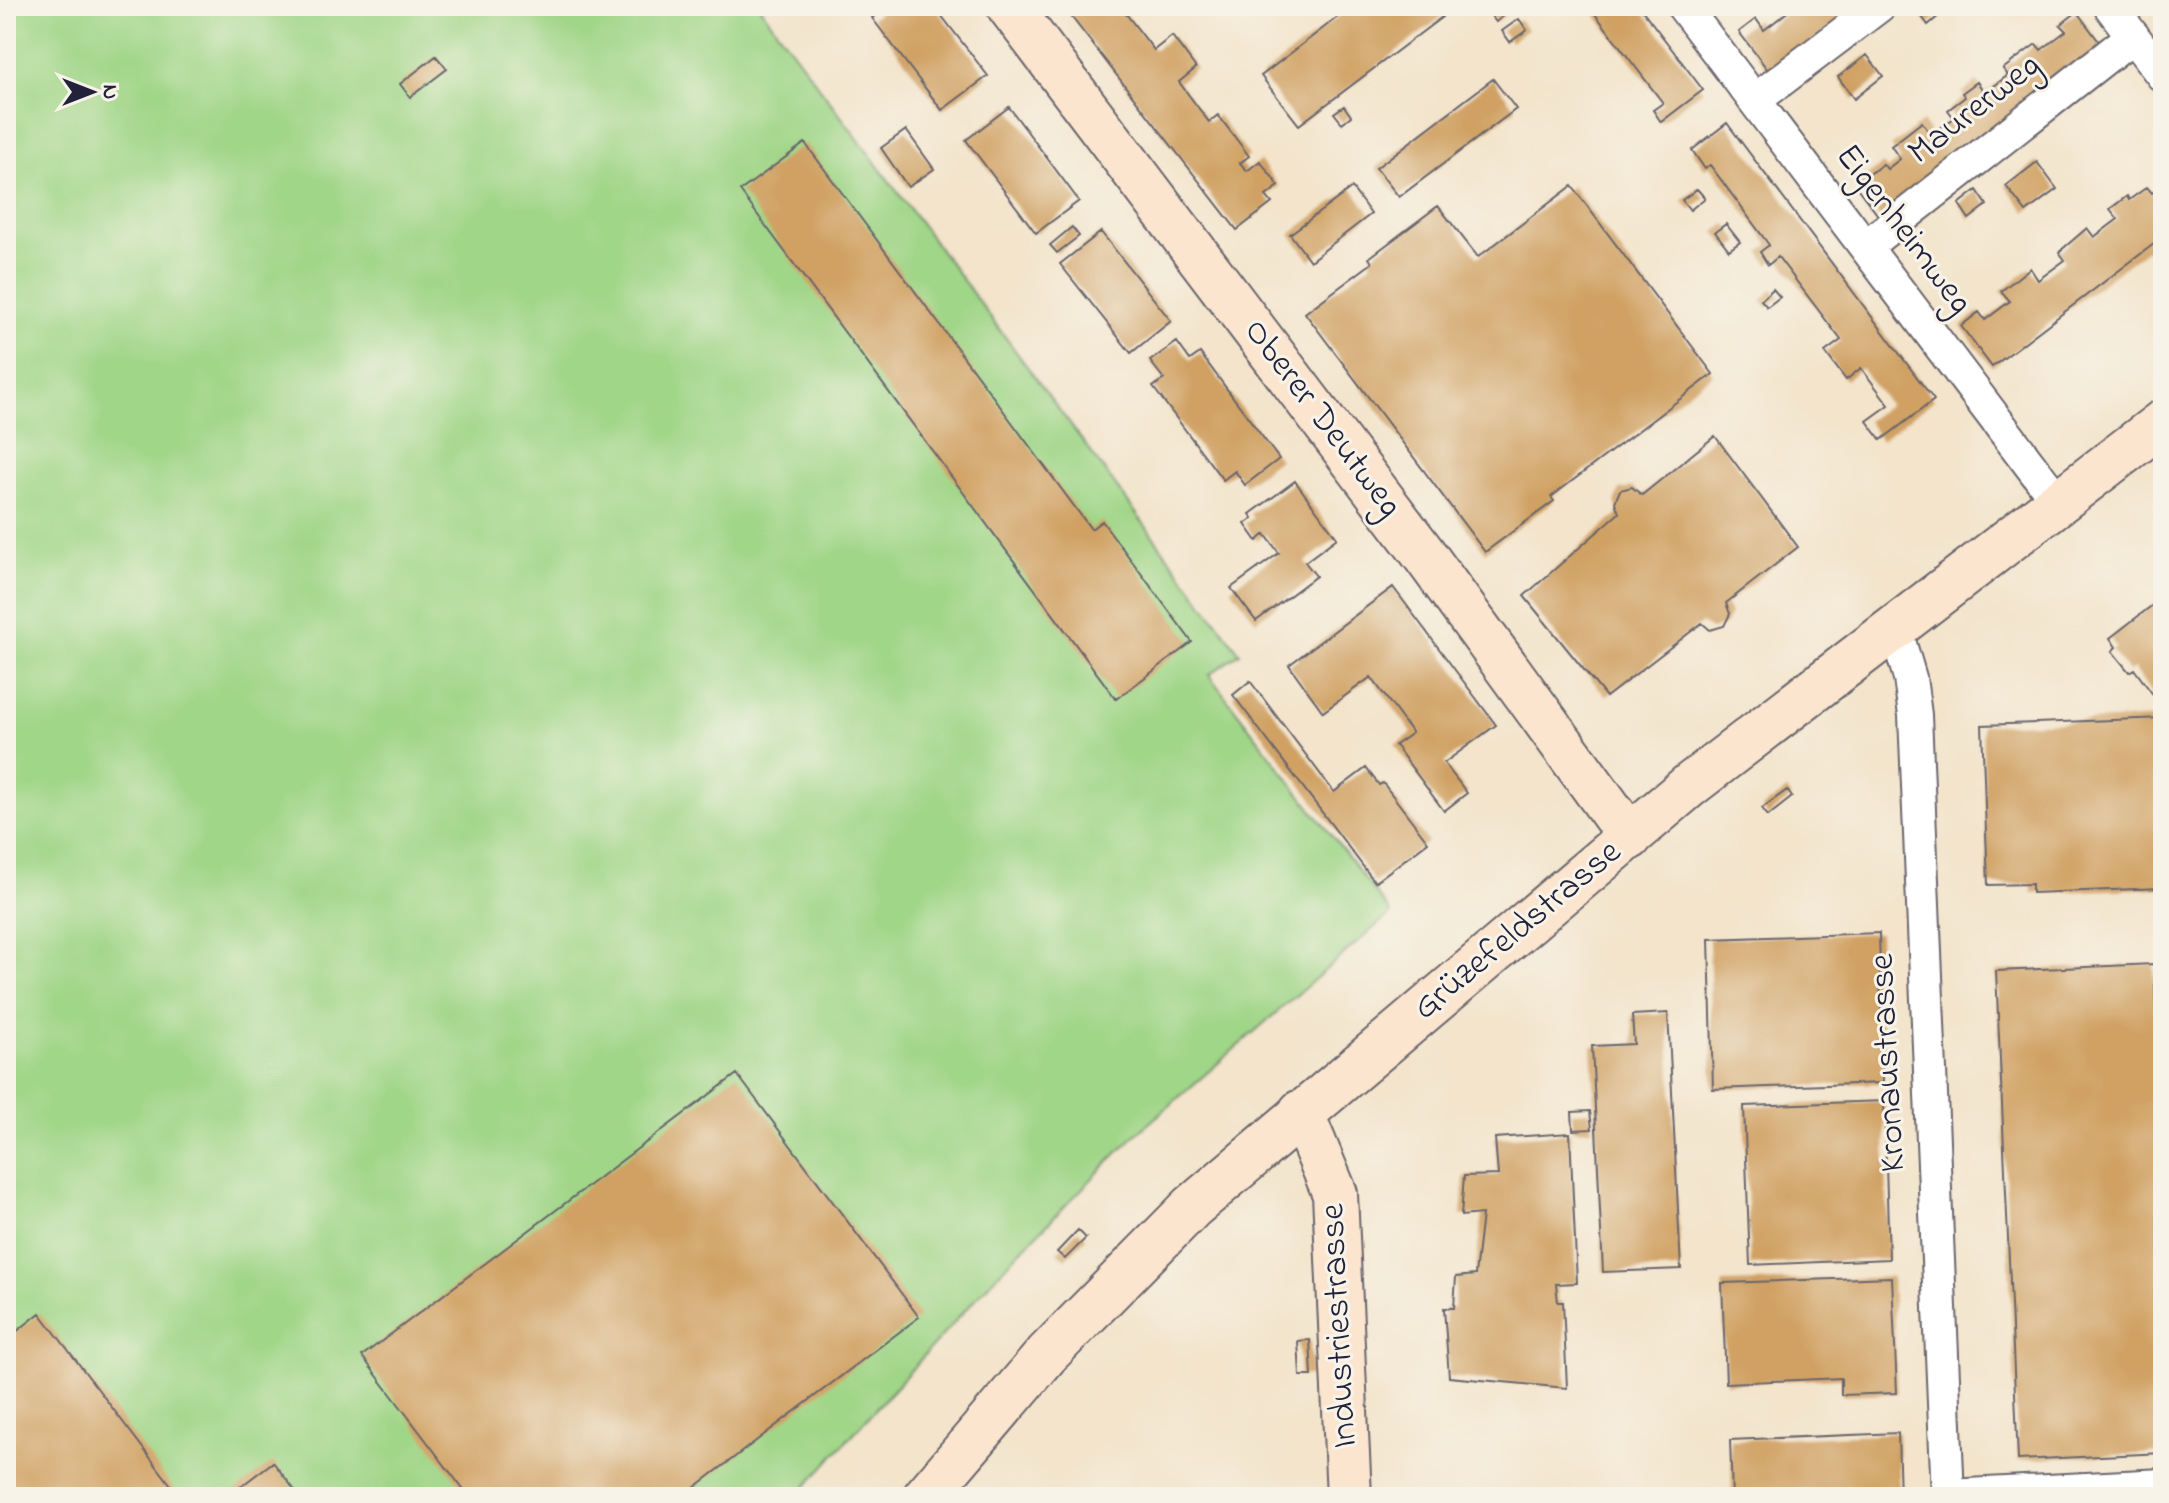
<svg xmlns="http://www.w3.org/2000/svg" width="2169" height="1503" viewBox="0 0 2169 1503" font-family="'Indie Flower',sans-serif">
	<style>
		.green { fill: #a0d688; stroke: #617c62; stroke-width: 2 }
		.building { fill: #d0a164 }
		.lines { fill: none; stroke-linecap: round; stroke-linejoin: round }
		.street-casing { stroke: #6b666d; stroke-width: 36 }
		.secondary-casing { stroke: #6b666d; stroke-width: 48 }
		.street { stroke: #fff; stroke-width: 32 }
		.secondary { stroke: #fbe5cf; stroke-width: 44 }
		.labels { text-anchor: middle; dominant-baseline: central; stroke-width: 6; stroke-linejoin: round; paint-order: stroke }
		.street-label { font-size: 36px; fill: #22223b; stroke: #f7f3e8 }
	</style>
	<rect width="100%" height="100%" fill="#f7f3e8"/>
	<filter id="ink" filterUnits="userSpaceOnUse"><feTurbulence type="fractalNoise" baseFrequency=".0125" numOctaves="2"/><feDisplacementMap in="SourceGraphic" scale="16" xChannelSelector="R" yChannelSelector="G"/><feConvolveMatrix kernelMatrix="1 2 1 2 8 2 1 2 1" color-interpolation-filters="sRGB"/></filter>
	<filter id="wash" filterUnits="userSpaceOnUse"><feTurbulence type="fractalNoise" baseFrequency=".006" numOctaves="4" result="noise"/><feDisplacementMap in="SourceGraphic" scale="32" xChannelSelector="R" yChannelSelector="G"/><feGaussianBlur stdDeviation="1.8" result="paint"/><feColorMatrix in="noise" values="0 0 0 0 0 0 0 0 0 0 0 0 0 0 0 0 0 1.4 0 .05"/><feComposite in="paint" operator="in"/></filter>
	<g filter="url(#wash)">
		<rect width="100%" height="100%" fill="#f3e4cb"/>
		<path class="green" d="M6,6H759L1240,653L1209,675L1391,913L1132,1138L997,1275L796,1497H6Z"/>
		<g id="blocks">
			<path class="building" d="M888,6H934L988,76L942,110L872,18Z
				M1063,6H1120L1154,50L1172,36L1196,68L1179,82L1209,122L1218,115L1249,156L1240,163L1247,171L1260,161L1279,186L1266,196L1272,203L1237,230Z
				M1352,6H1434L1442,17L1299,125L1261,76Z
				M1488,6H1501L1507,13L1496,22L1485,8Z
				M1589,6H1639L1703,90L1661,122L1653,110L1663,103Z
				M1795,6H1859L1771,74L1739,32L1756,19L1764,30Z
				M1922,6H1935L1941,14L1928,25L1917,10Z
				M2077,12L2103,47L1880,218L1855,185L1883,164L1887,169L1900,159L1891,146L1922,122L1931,135L1954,118L1948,110L1965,97L1962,93L1977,82L1985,93L2008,75L2003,69L2021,55L2036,44L2041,50L2066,31L2060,25Z
				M1519,19L1527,30L1510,42L1502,31Z
				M1867,55L1883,76L1854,99L1838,77Z
				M436,56L447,69L410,97L400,84Z
				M1493,79L1516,109L1399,197L1376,168Z
				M1344,106L1351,116L1342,123L1334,113Z
				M1009,107L1079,201L1036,233L966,140Z
				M1727,123L1934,400L1881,440L1867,421L1889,405L1861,368L1846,380L1825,352L1841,340L1778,257L1768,265L1760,252L1769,245L1710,165L1705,169L1692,150Z
				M906,130L934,169L908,187L881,148Z
				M805,143L1091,529L1102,521L1192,642L1116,699L740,191Z
				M2037,162L2057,189L2026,212L2006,186Z
				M2163,185V237L1992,367L1961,326L1979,312L1985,320L2010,301L2001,291L2030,268L2038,280L2065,260L2059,252L2087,228L2094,237L2118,219L2110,209L2127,196L2129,200L2147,187L2152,193Z
				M1572,186L1713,374L1551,497L1554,501L1485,552L1305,313L1372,263L1369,258L1438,206L1478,257Z
				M1352,188L1371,214L1310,261L1290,234Z
				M1697,189L1705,198L1690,210L1682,200Z
				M1977,190L1987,205L1969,219L1959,204Z
				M1726,224L1740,242L1729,250L1715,232Z
				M1072,227L1079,236L1057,253L1050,245Z
				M1101,232L1171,321L1131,353L1060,264Z
				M1773,289L1780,297L1767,307L1761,300Z
				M1177,342L1190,360L1200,353L1279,459L1245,485L1235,471L1223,480L1153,387L1164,379L1150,361Z
				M1715,436L1798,547L1726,603L1730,614L1724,626L1710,630L1702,623L1606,697L1524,596L1619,513L1615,502L1620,490L1632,487L1642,495Z
				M1295,481L1337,538L1305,562L1316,576L1256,621L1231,588L1279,553L1265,534L1257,541L1245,524L1253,518L1250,514Z
				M1393,587L1496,725L1444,763L1467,793L1444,811L1395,745L1412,733L1371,677L1323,712L1289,665Z
				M2163,597V708L2134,669L2129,672L2112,651L2116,647L2110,638Z
				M1250,681L1334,792L1366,768L1379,785L1383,783L1428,842L1375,882L1233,695Z
				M2163,718V888L2032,893V884L1988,885L1982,725Z
				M1787,790L1792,797L1768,816L1762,808Z
				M1879,933L1883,1083L1713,1089L1709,939Z
				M2154,964L2163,1171V1453L2018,1460L1996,971Z
				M1668,1013L1681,1269L1603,1272L1592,1046L1634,1044L1632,1015Z
				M737,1074L919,1317L682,1497H469L362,1356Z
				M1884,1101L1889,1259L1750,1265L1744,1106Z
				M1590,1111L1592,1129L1573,1130L1572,1112Z
				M1570,1133L1577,1283L1556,1284L1558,1302H1563L1567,1388L1449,1377L1444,1308H1454L1456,1277L1475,1275L1482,1214L1461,1216L1464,1176L1498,1175L1495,1138Z
				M1078,1230L1086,1238L1065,1259L1057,1252Z
				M1892,1277L1897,1393L1841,1395V1378L1726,1383L1722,1283Z
				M40,1313L180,1497H6V1340Z
				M1310,1340L1312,1376H1300L1298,1341Z
				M1898,1433L1900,1497H1732L1730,1440Z
				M273,1462L300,1497H227Z"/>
		</g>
	</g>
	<g filter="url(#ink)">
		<use href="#blocks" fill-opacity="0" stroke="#6b666d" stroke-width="2"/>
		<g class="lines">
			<defs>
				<path id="street" d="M1683,6L2059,503
					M2110,6L2163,76
					M1755,100L1879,6
					M1866,246L2133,36
					M1895,627L1910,678L1915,715L1948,1497
					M1948,1496L2163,1485"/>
				<path id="secondary" d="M1009,6L1426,557L1630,837
					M1301,1112L1335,1194L1349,1497
					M925,1497L1047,1354L1192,1207L1690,785L2163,422"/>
			</defs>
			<use href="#street" class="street-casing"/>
			<use href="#secondary" class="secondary-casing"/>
			<use href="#street" class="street"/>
			<use href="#secondary" class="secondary"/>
		</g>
	</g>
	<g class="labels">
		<g class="street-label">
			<text transform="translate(1975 110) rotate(-38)">Maurerweg</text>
			<text transform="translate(1903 230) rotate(53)">Eigenheimweg</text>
			<text transform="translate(1322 419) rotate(53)">Oberer Deutweg</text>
			<text transform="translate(1518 931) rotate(-40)">Grüzefeldstrasse</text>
			<text transform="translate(1889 1063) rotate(-93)">Kronaustrasse</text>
			<text transform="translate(1340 1326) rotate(-93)">Industriestrasse</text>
		</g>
	</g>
	<rect width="2169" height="1503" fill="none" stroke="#f7f3e8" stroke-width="32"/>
	<g transform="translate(92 92) rotate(90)" stroke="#f7f3e8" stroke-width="6" paint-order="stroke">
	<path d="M0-6L14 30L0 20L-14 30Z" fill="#22223b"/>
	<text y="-12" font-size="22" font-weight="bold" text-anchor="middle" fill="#22223b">N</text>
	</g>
</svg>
